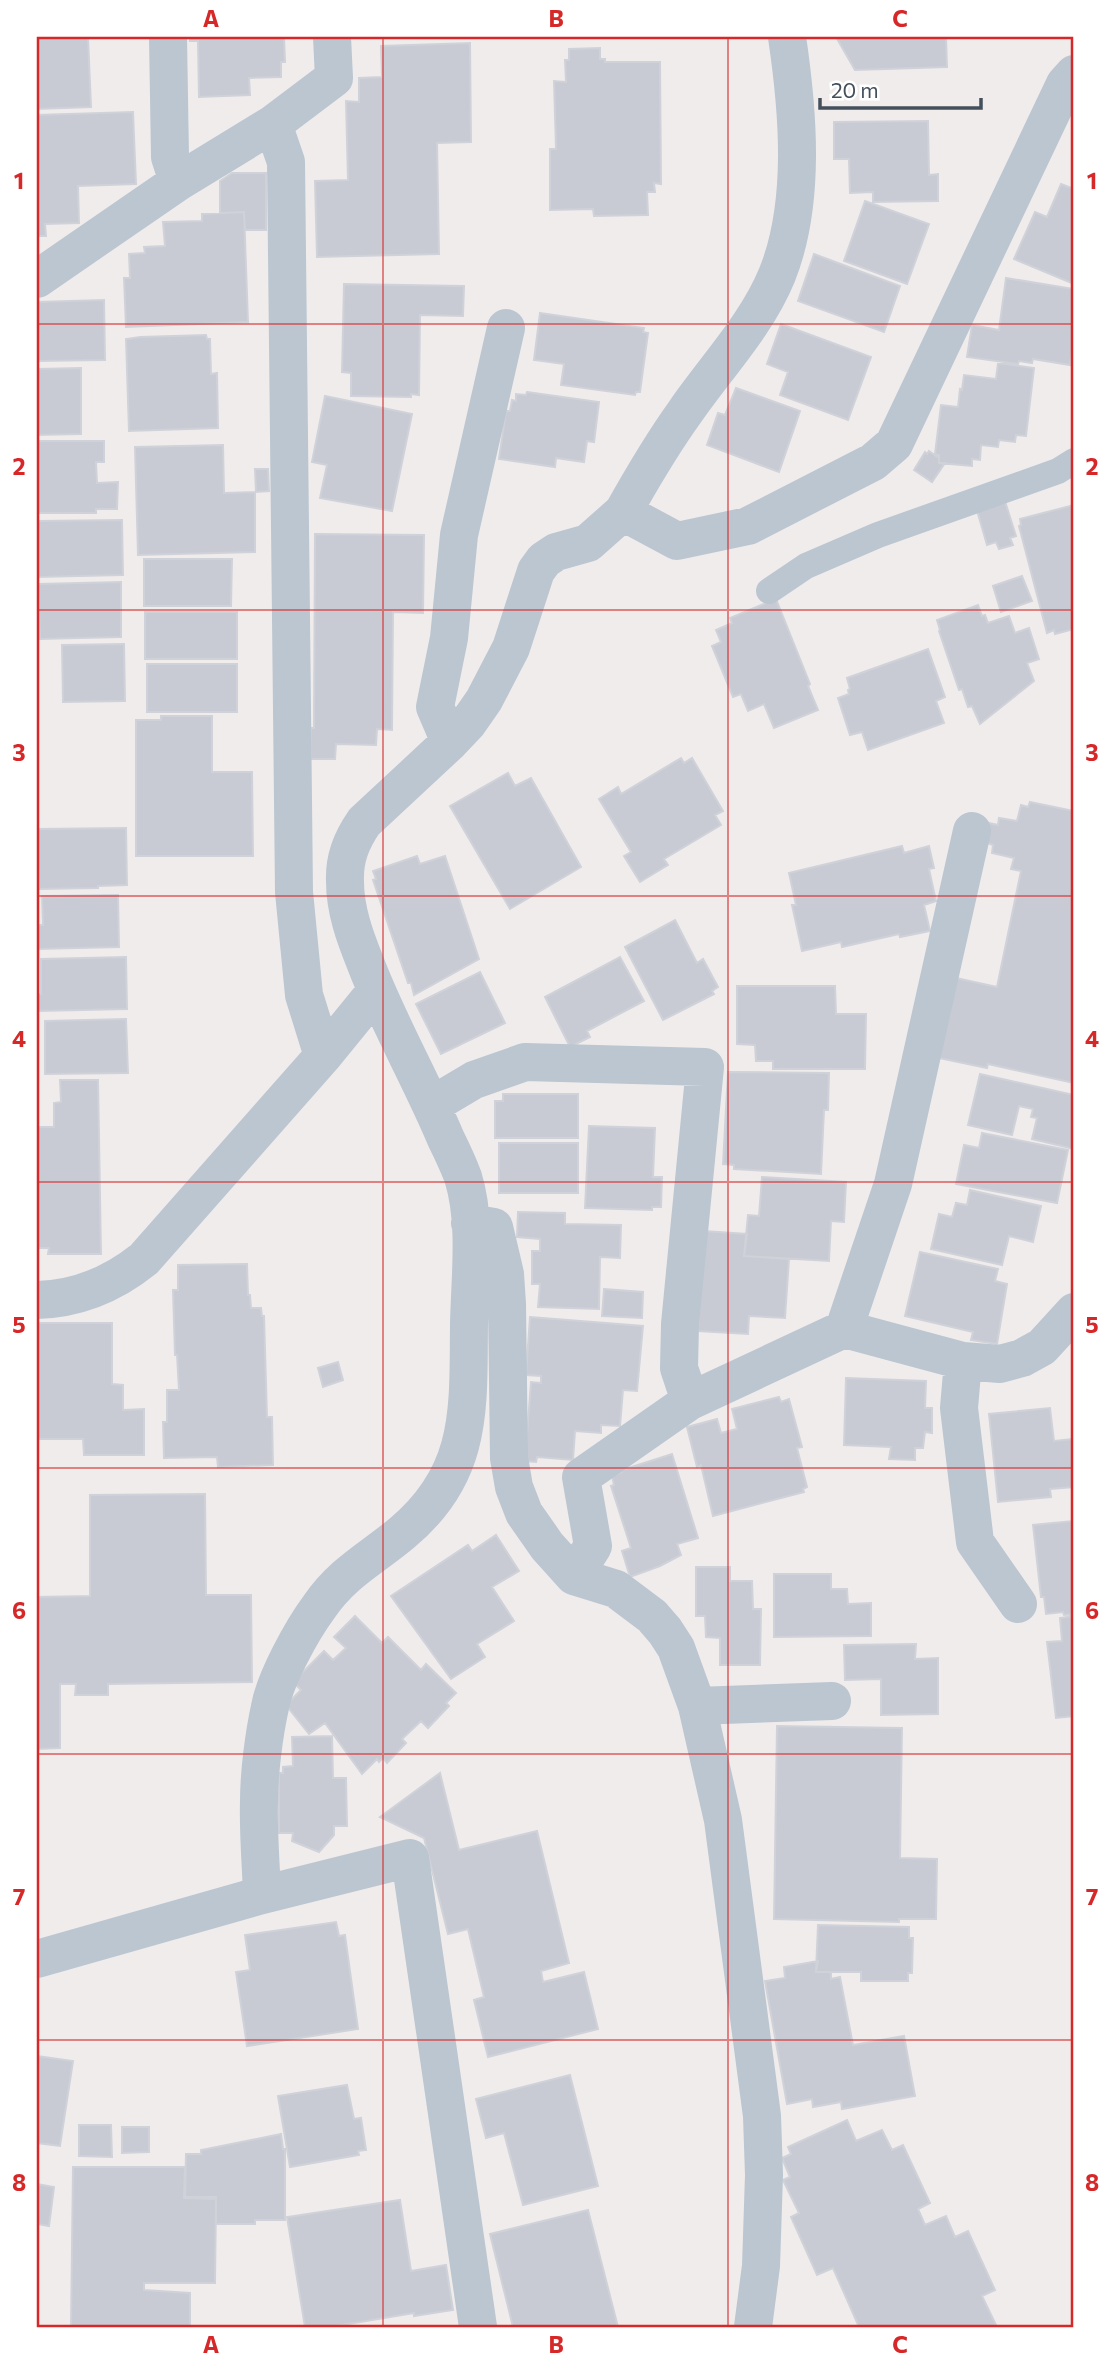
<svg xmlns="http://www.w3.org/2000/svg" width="1111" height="2364" viewBox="0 0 1111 2364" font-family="Commissioner,sans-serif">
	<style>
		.building { fill: #c8cbd3; stroke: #d0d2d9; stroke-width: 2 }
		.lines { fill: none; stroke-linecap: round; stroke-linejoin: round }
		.service { stroke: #bbc6d0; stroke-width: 26 }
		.minor { stroke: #bbc6d0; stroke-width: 38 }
		.grid { fill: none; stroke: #d62828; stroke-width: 2; stroke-opacity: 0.55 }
		.neatline { fill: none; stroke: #d62828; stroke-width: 2.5 }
		.grid-label { font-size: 23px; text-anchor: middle; font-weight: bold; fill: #d62828 }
	</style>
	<rect width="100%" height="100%" fill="#f0ecec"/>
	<path class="building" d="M37,37H88L91,107L37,109Z
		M190,37H284L285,62H281V77L249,78L250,95L199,97L198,41H190Z
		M836,37H946L947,67L855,70Z
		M470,43L471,142L437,143L439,254L317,257L315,181L348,180L346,101L359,102V78L382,77L381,46Z
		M600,48V59H605V62H660L661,184L654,183L655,192H647L648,215L594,216L593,209L550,210V149H556L554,81L566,82L565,60H569V49Z
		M133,112L136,184L78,186L79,223L45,224L46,236H37V115Z
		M928,121L929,175L938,174V201L873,202V192L850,193L849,159H834V122Z
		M232,173H266V230H245L244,212L220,213V181Z
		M1061,184L1074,189V284L1014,259L1035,212L1047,217Z
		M865,201L929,224L907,284L844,261Z
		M244,212L248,322L126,327L124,278H130L129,254L145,253L144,247L165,246L163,222L202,221V214Z
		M814,254L900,286L884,332L798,301Z
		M1006,278L1074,289V338L1070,365L1033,359L1032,363L1019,361L1018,364L967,357L972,325L999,330Z
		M344,284L464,286L463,316L420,315L419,395L411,394V397L351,396V373L342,372Z
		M104,300L105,360L37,361V302Z
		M540,313L644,328L643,332L648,333L640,392H636L635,395L561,385L564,364L534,360Z
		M781,324L871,357L848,420L780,395L788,372L767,364Z
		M206,335L207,339H210L211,374L217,373L218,428L129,431L126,339L140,337Z
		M998,363L1034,368L1026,436L1016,435L1015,442L999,440L998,447L981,445L980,460L972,459V466L939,463V455L935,454L941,405L958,407L960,389L962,390L964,375L996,379Z
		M81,368V434L37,435V369Z
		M736,388L800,411L779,472L707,445L718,413L725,415Z
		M527,392L599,402L594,442L587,441L584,462L556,458L555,467L499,459L506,411H510L512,400L516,401V394L526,395Z
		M325,396L412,414L392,511L320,498L327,465L312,462Z
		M37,441H104V462H96L97,483L118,482L117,509H96V513H37Z
		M223,445L224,493L255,492V552L138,555L135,447Z
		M929,451L939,458V463H945L932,482L914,470L925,452L927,454Z
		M255,469H268L269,491L256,492Z
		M1004,498L1016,536L1010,538L1013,545L999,549L996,542L987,545L976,507Z
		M1074,505V629L1055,634L1054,630L1047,633L1019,526L1021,525L1020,519Z
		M122,520L123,575L37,577V521Z
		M315,534L424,535L423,613L393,612L392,730L377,729L376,745L336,744L335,759H311V728H314Z
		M144,559H232L231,606H144Z
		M1022,576L1032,601L1001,612L993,586Z
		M121,582V637L40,639L38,584Z
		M776,599L810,684L808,686L818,710L774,728L764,704L748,711L741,694L733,697L712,646L721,642L716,630L732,623L730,618Z
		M978,605L982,616L985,615L988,623L1009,616L1015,633L1029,628L1039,659L1027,663L1034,681L980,724L972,706L968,707L962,689L959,690L939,631L940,630L937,620Z
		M145,612H237V659H145Z
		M124,644L125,701L63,702L62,645Z
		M928,649L945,697L936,701L944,723L868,750L862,732L850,735L838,698L849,694L848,690L850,689L847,678Z
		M147,664H237V712H147Z
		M161,716H212V772H252L253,856H136V720H161Z
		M681,758L684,763L692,758L723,811L715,815L721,825L664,859L668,865L640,882L624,856L631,852L599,799L618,787L621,794Z
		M508,773L515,786L531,778L581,867L510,909L450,806Z
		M1030,802L1074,811V1083L988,1064L987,1068L939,1058L956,978L997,987L1021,871L1011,869L1014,858L992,853L993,845L985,842L989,823L998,825L999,818L1017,821L1021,805L1028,807Z
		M126,828L127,885L98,886V888L39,889L37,829Z
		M902,846L904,853L929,846L934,868L929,869L936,901L924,905L930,931L900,937L899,934L842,947L841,942L802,951L792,905H796L789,873Z
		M417,856L420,864L445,856L479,959L414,995L411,983H408L373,880L376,879L373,871Z
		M118,895L119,947L37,949V925H43L42,896Z
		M675,920L697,963L703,959L718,987L712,991L714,994L663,1020L625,947Z
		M126,957L127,1009L38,1011L37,995L41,994V959Z
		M620,957L644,1001L587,1031L590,1037L570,1047L545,997Z
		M480,972L505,1023L441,1054L416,1004Z
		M737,986H835L836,1014H866L865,1069H773V1061H756L755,1045L737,1044Z
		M126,1019L128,1073L45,1074V1021Z
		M728,1072L829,1073L828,1110H824L821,1174L734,1169V1165L723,1164Z
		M980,1074L1074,1095V1149L1032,1139L1037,1118L1031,1117L1033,1109L1019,1106L1012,1135L968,1125Z
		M60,1080H98L101,1254H48L49,1248H37V1127H54V1103L61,1102Z
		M503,1094H578V1138H495V1101H503Z
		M589,1126L655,1128L653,1177H662L661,1207H652V1210L585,1208Z
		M982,1133L1068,1150L1057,1203L956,1184L964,1145L979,1148Z
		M499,1143H578V1193H499Z
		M762,1177L846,1182L844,1222L831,1221L829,1261L744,1256L748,1215L759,1216Z
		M970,1190L1041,1206L1033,1242L1009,1236L1002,1265L931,1249L939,1214L952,1217L956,1203L967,1205Z
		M518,1212L565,1213V1224L621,1225L620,1258L600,1257L599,1309L538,1307L540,1284H532V1251H540V1239L517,1237Z
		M704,1231L747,1234L744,1256L789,1259L785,1318L749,1316L748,1334L698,1331Z
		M920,1252L998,1269L995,1281L1007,1284L997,1344L971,1340L973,1332L905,1316Z
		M247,1264L248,1295H250L251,1308H261L262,1316H264L267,1417H272L273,1465L218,1467L217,1457L164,1458L163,1422H167V1390H179L177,1355H175L173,1290H178V1265Z
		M604,1289L643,1292L642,1318L602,1316Z
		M530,1317L643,1326L637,1391L623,1390L620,1426L601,1425V1433L575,1431L573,1460L537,1457L536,1462L525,1461L531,1382L541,1383V1376L526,1375Z
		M38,1323H112V1384L123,1385V1410L144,1409V1455H84L83,1439H37Z
		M338,1362L343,1380L323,1387L318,1368Z
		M846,1378L926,1381L925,1408H932V1433L925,1432L923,1448H915V1460L889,1459L891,1447L844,1445Z
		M779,1397L781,1402L789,1399L802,1447L797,1448L807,1487L803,1489L804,1492L713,1516L701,1465L697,1467L687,1427L717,1419L721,1433L737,1429L732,1409Z
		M1050,1408L1054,1441L1072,1439L1074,1487L1050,1489L1051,1497L998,1502L989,1414Z
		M672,1454L698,1538L677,1544L681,1555L660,1566L630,1577L622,1551L631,1548L611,1486L614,1485L612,1476L622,1472V1470Z
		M205,1494L206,1595H251L252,1682L108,1684V1695H75L76,1684H60V1748L37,1749V1597L90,1596V1495Z
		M1073,1521L1074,1614L1064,1615L1063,1612L1046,1614L1044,1597H1041L1033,1525Z
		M496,1535L519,1571L492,1587L514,1621L477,1644L485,1657L451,1679L391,1596L468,1545L472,1551Z
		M696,1567H730V1581H752L753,1609H761L760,1665H720V1638L706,1637L705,1616H696Z
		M774,1574H831V1589H847L848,1604L871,1603V1636L774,1637Z
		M355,1616L382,1643L388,1637L421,1670L426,1664L456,1693L446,1703L449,1706L428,1728L421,1721L402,1739L406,1743L387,1763L383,1758L379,1762L377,1759L362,1774L325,1723L309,1734L286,1705L301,1690L293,1682L324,1651L333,1660L346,1648L334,1637Z
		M1074,1616V1716L1056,1718L1047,1642L1062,1641L1060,1618Z
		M916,1644L915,1659L938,1658V1714L881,1715V1679L845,1680L844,1645Z
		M777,1726L902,1728L900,1858L937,1859L936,1919H899V1922L774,1919Z
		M332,1736L333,1778H346L347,1826H334V1835L319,1852L292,1841L293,1833H279V1773H283V1767L293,1766L292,1737Z
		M440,1773L459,1850L537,1831L569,1963L541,1971L543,1982L584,1972L598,2029L488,2057L474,2000L484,1997L468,1929L448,1934L424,1838L380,1817Z
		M336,1922L339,1936L345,1935L358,2029L247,2046L236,1972L250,1970L245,1935Z
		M818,1925L909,1927V1938H913L912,1973H908V1981H861V1972H816Z
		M818,1961L816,1972H831V1979L840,1977L853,2045L904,2036L915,2096L842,2109L841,2102L813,2107L812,2099L787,2104L765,1981L785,1978L784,1967Z
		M37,2056L73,2061L60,2146L37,2143Z
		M570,2075L598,2186L523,2205L504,2133L486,2138L476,2099Z
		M347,2085L354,2119L361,2118L366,2150L358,2151L359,2155L290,2167L278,2096Z
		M847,2120L856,2141L882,2130L892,2150L903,2145L930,2203L918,2209L925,2225L946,2216L955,2237L968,2231L995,2290L982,2296L997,2327H859L833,2268L817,2275L791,2217L799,2213L783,2180L790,2177L782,2158L791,2154L788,2147Z
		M79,2125H111L112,2157L79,2156Z
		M122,2127H149V2152L122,2153Z
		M281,2134L283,2149H285V2220H255V2224H216V2197H185L186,2154H201V2150Z
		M73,2167H185L184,2198L216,2199L215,2283H144V2290L190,2293V2327H71Z
		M37,2184L54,2187L49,2226L37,2224Z
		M400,2200L411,2271L446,2265L453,2310L414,2316V2313L330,2327H305L287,2217Z
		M588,2210L618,2327H513L490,2234Z"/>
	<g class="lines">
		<path class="service" d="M769,591L806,566L878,535L1058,471L1074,461"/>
		<path class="minor" d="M168,37L170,157L178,182
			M273,124L286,162L294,892L304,995L323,1056
			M37,279L178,182L273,124L334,78L332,37
			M623,512C642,478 662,444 685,412C716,367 756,326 777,275C806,203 798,111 787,37
			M450,742L435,707L449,638L459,535L506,328
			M432,1105L474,1080L525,1062L705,1067L680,1324L679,1368L690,1401
			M470,1223L494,1227L505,1274L507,1304L509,1458L514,1487L524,1513L547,1546L574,1576L616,1589L652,1616L665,1631L676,1648L697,1706L723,1820L762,2116L764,2175L761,2266L753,2327
			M37,1300C77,1299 113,1284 144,1259L323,1056L376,991
			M844,1329L893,1184L972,831
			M963,1361L959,1408L975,1542L1018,1604
			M574,1576L593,1546L581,1477L690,1401L844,1329L963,1361L1000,1364L1022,1358L1042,1347L1074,1312
			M697,1706L832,1701
			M262,1895L410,1858L478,2327
			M37,1959L262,1895C261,1864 258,1832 259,1801C259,1773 264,1734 270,1707C275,1679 302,1630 319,1607C343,1572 371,1559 402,1533C474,1473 468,1408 469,1324C470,1277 477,1222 463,1177C458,1164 452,1151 446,1139C421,1079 388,1023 365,962C355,937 345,910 345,882C344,859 351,841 364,822L450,742L468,723L484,700L511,648L536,571L544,560L556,552L588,543L623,512L677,541L748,526L873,462L894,444L1065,84L1074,74"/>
	</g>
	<path class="grid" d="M383,37V2327M728,37V2327M37,324H1074M37,610H1074M37,896H1074M37,1182H1074M37,1468H1074M37,1754H1074M37,2040H1074"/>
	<rect width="1111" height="2364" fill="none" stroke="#ffffff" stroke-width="77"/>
	<path d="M820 98v10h161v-10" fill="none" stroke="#434f5b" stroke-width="3.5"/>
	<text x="831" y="98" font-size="21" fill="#434f5b" stroke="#ffffff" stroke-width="5" paint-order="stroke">20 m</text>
	<rect x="38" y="38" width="1034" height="2288" class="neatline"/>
	<g class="grid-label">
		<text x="211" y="27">A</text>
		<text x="556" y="27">B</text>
		<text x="900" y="27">C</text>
		<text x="19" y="189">1</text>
		<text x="1092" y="189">1</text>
		<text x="19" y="475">2</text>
		<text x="1092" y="475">2</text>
		<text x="19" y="761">3</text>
		<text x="1092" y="761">3</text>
		<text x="19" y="1047">4</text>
		<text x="1092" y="1047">4</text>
		<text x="19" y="1333">5</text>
		<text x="1092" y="1333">5</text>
		<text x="19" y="1619">6</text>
		<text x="1092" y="1619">6</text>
		<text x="19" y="1905">7</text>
		<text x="1092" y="1905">7</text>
		<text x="19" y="2191">8</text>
		<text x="1092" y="2191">8</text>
		<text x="211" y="2353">A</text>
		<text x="556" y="2353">B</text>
		<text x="900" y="2353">C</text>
	</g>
</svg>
